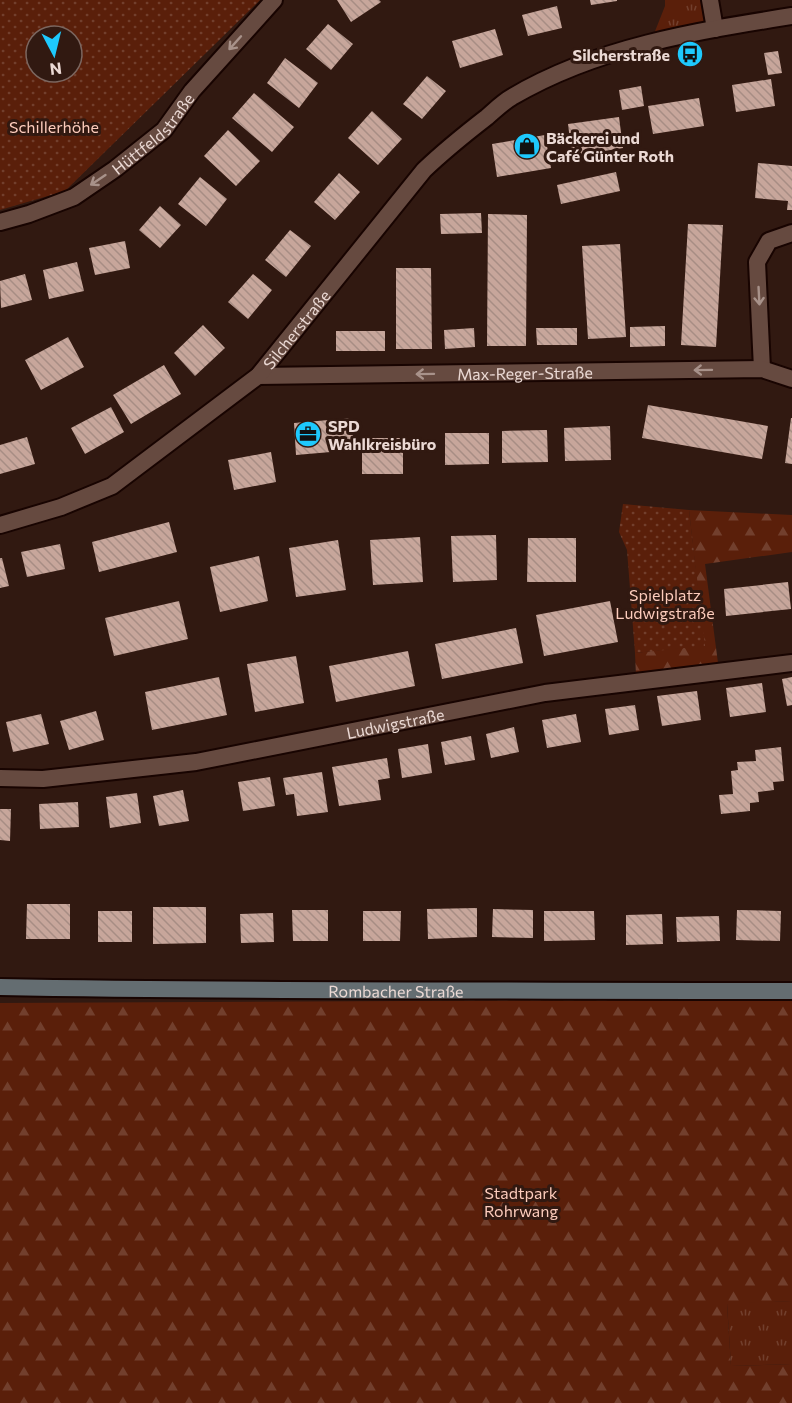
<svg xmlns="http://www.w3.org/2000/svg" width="792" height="1403" viewBox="0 0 792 1403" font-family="Commissioner,sans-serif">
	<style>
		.grass { fill: url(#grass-tufts) }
		.forest { fill: url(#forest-firs) }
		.park { fill: url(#park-dots); fill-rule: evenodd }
		.building { fill: url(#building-back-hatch) }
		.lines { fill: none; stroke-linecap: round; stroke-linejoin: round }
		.minor-casing { stroke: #180401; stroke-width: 20 }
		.secondary-casing { stroke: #180401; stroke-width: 20 }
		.minor { stroke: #664a40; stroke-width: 16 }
		.secondary { stroke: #646d71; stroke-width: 16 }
		.oneway { stroke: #a8928a }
		.labels { text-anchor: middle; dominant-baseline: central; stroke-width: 6; stroke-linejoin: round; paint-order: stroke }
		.poi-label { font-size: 16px; font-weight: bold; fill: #ebd9d4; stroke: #311911; text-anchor: start }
		.park-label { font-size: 16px; fill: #fdccbc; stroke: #311911 }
		.street-label { font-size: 16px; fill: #ebd9d4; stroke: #311911 }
	</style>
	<defs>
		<pattern id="grass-tufts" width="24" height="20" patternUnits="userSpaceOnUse" patternTransform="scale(1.5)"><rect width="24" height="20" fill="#5a1f0a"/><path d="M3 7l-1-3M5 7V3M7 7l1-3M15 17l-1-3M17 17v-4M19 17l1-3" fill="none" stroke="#723f2d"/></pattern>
		<pattern id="forest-firs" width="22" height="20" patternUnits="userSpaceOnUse" patternTransform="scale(1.5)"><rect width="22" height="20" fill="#5a1f0a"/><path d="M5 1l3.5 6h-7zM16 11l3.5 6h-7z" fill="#723f2d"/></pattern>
		<pattern id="park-dots" width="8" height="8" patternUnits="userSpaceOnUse" patternTransform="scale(1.5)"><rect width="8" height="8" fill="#5a1f0a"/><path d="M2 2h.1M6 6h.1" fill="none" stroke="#723f2d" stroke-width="1.8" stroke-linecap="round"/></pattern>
		<pattern id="building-back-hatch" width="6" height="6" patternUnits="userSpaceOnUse" patternTransform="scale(1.5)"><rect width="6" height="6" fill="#c7a69b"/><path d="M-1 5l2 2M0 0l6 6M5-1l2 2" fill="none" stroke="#a78d84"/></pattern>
	</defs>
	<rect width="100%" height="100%" fill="#311911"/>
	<path class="grass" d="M665,0H706L711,24L650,44L665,6Z
		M792,1301V1364L731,1366L727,1303Z"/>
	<path class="forest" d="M689,510L792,515V552L705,564L718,663L636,676L635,653L704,645Z
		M792,999V1301L727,1304L731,1366L792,1364V1403H0V1003Z"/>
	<path class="park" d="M0,0H260L65,191L0,210ZM36,36H72V72H36Z
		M623,504L689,510L705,646L635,653L627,550L619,532Z"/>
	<path class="building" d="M337,0H379L381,2L351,22Z
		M590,0H617V1L591,5Z
		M557,6L562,28L528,36L522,15Z
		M328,24L353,44L331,70L306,49Z
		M495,29L503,55L460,68L452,41Z
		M778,51L782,73L768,75L764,53Z
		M285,58L318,83L299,108L267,83Z
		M427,76L446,91L422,119L403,104Z
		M771,79L775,106L736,112L732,85Z
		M641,86L644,106L622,110L619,90Z
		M254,93L294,127L272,152L232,118Z
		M699,98L704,126L653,134L648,106Z
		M372,111L402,139L378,165L348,138Z
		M619,117L623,148L572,156L568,124Z
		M228,130L260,161L236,186L204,156Z
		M545,135L551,168L497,177L492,144Z
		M758,163L792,166V210H787L788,201L755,198Z
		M616,172L620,191L561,204L557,185Z
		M339,173L360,192L335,220L314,202Z
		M200,177L227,199L206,226L178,204Z
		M160,206L181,225L160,248L139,230Z
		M481,213L482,233L441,234L440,214Z
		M488,214L527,215L526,346H487Z
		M688,224L723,225L716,347L681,345Z
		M290,230L311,246L286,277L265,260Z
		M125,241L130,268L95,275L89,248Z
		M620,244L626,337L588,339L582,246Z
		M77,262L84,291L49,299L43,270Z
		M396,268H431L432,349H396Z
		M25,274L32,300L1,308L0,281Z
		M253,274L272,290L248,319L228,302Z
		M203,325L225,348L195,376L174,353Z
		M665,326V346L630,347V327Z
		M474,328L475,347L445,349L444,330Z
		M536,328H577V345H537Z
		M336,331H385V351H336Z
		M68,337L84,367L41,390L25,360Z
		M164,365L181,394L131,424L113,395Z
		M648,405L768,426L762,459L642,438Z
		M111,407L124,432L85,454L71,428Z
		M352,418L354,450L296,455L294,423Z
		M791,418H792V464L785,463Z
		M610,426L611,460L565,461L564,428Z
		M547,430L548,462L502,463V431Z
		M445,433H489V464L445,465Z
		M27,437L35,464L0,474V445Z
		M362,438H403V474H362Z
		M271,452L276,482L234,490L228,460Z
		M169,522L177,552L99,572L92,542Z
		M496,535L497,580L453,582L451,536Z
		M420,537L423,582L373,585L370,540Z
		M528,538H576V582H527Z
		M338,540L346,590L296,597L289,548Z
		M60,544L65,569L27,577L21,552Z
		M259,556L268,601L220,612L210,567Z
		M0,558H2L9,586L0,588Z
		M788,582L791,609L726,616L724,589Z
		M179,601L188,639L114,656L105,618Z
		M610,601L618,642L544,656L536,615Z
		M516,628L523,663L442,679L435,644Z
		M408,651L415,686L336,702L329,666Z
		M296,656L304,703L255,712L247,664Z
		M219,677L227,715L152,730L145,692Z
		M792,677V705L787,706L782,679Z
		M762,683L766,712L730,717L726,688Z
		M697,691L701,720L662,726L657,696Z
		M635,705L639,730L609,735L605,709Z
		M96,711L104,740L69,750L60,721Z
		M41,714L49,744L13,752L6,722Z
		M576,714L581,742L547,748L542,720Z
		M514,727L519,752L491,758L486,734Z
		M471,736L475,760L445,765L441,742Z
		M428,744L432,773L402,778L398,749Z
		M781,747L784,781L773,782L774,790L758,792L759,802L750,803V811L721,814L719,795L733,794L731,771L738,770L737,762L756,761L755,750Z
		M387,758L390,778L378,780L381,800L339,806L332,767Z
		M322,772L328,812L297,816L294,794L286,795L283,778Z
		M270,777L275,806L243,811L238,782Z
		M183,790L189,821L159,826L153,796Z
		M137,793L141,823L110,828L106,797Z
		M78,802L79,827L40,829L39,804Z
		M0,809H11L10,841L0,840Z
		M27,904H70V939H26Z
		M153,907H206V943L153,944Z
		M477,908V937L428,939L427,909Z
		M493,909L533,910V938L492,937Z
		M292,910H328V941H293Z
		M737,910L781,911L780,941L736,940Z
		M98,911H132V942H98Z
		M363,911H401L400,941H363Z
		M544,911H594L595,940L544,941Z
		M273,913L274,942L241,943L240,914Z
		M662,914L663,944L626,945V915Z
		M719,916L720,941L677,942L676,917Z"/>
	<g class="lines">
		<defs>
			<g id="minor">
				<path d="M710,0L715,29"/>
				<path id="s1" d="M0,222L29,214L74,197L115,169L164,130L192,91L274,0"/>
				<path d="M762,369L757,262L769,241L792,233"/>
				<path id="s2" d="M258,376L762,369L792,379"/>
				<path id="s3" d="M0,525L61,507L112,486L258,376L424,170C444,151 465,134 487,117C495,110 503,102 512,97C596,47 697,31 792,16"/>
				<path id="s4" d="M0,778L43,779L196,762L545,693L792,663"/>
			</g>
			<g id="secondary">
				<path id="s5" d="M0,987C264,992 528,990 792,991"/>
			</g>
		</defs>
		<use href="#minor" class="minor-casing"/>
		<use href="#secondary" class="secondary-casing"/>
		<use href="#minor" class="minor"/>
		<use href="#secondary" class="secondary"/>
	</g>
	<defs><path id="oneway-shaft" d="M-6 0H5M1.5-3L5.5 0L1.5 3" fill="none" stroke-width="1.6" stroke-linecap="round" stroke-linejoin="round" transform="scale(1.5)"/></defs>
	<g class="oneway">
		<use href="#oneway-shaft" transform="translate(235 43) rotate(132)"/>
		<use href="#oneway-shaft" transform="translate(98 180) rotate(146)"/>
		<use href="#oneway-shaft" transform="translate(759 296) rotate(87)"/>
		<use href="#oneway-shaft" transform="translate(703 370) rotate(179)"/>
		<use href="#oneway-shaft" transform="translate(425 374) rotate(179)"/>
	</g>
	<defs>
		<symbol id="bus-disc" viewBox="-11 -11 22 22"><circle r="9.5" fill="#1ec9fd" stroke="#311911"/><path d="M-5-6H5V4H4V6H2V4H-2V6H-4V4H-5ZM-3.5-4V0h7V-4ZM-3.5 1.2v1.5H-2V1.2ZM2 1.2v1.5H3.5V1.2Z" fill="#111"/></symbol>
		<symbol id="shop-disc" viewBox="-11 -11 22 22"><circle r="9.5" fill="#1ec9fd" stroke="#311911"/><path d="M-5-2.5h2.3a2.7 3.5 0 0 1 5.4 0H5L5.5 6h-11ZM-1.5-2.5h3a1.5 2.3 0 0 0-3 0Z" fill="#111"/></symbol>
		<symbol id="office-disc" viewBox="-11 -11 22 22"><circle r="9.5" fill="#1ec9fd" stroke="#311911"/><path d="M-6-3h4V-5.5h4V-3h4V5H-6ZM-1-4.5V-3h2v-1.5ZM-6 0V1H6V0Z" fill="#111"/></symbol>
	</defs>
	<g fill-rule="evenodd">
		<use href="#bus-disc" x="675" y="39" width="30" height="30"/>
		<use href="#shop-disc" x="512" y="131" width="30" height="30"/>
		<use href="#office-disc" x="293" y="419" width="30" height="30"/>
	</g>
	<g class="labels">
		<g class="poi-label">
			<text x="670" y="54" text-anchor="end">Silcherstraße</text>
			<text x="546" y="137">Bäckerei und<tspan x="546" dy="18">Café Günter Roth</tspan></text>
			<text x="328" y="425">SPD<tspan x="328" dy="18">Wahlkreisbüro</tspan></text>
		</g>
		<g class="park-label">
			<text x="54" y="126">Schillerhöhe</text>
			<text x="665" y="594">Spielplatz<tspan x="665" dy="18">Ludwigstraße</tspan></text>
			<text x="521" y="1192">Stadtpark<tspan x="521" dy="18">Rohrwang</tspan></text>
		</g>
		<g class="street-label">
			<text stroke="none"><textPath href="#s1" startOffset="180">Hüttfeldstraße</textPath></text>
			<text stroke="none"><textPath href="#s3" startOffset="362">Silcherstraße</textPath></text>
			<text stroke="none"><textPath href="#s2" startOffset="267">Max-Reger-Straße</textPath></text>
			<text stroke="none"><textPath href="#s4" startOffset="400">Ludwigstraße</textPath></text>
			<text stroke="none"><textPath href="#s5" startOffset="396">Rombacher Straße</textPath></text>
		</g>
	</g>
	<g transform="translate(54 54) rotate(173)"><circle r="28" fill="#311911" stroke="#7b665f" stroke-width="1.5"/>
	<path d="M0-4.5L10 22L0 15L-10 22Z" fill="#1ec9fd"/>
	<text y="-9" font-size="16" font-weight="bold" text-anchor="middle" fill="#ebd9d4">N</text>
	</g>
</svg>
